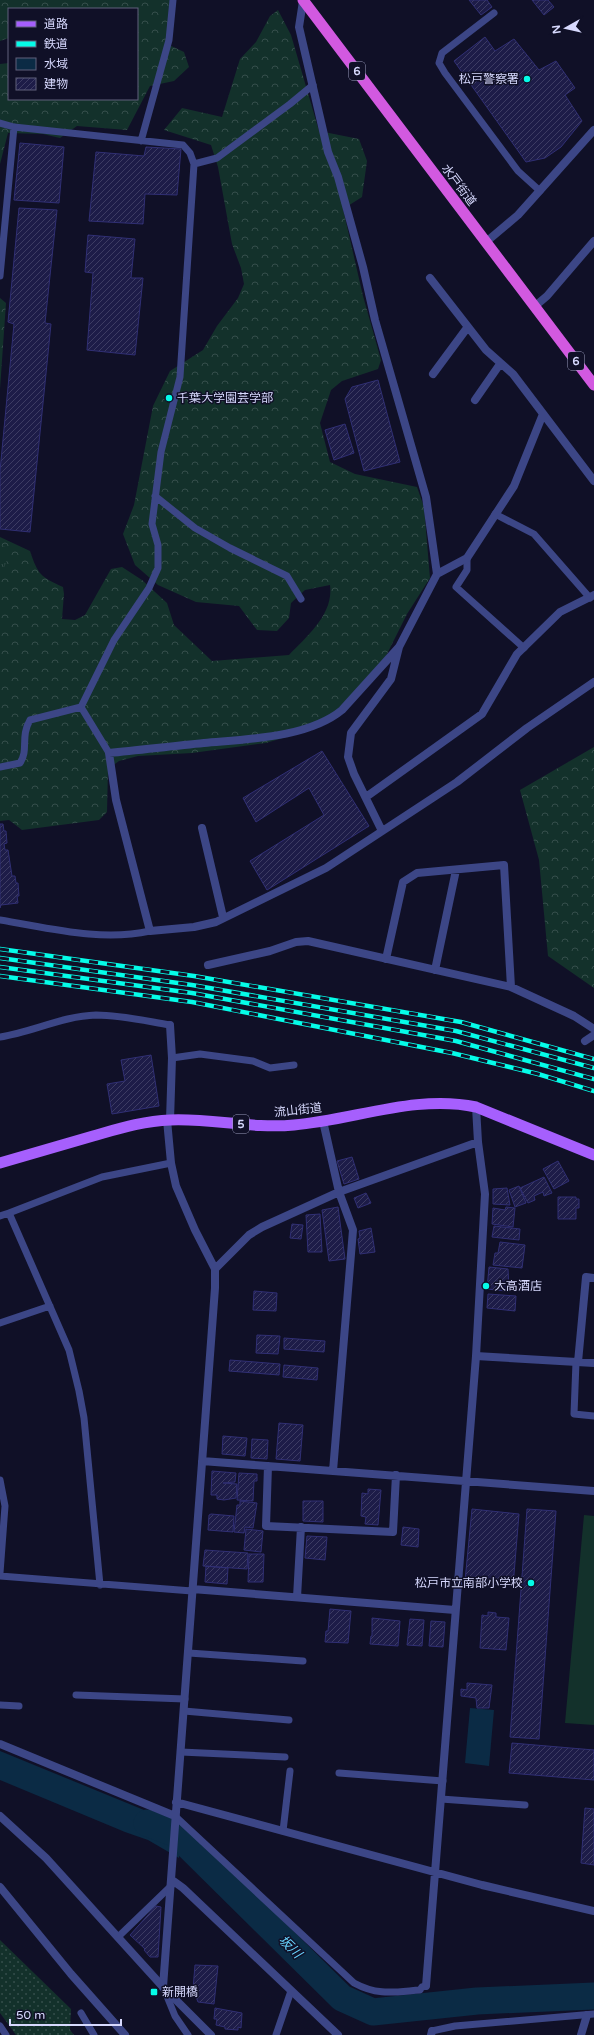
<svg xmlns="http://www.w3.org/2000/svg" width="594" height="2035" viewBox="0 0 594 2035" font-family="'Varela Round','Noto Sans JP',sans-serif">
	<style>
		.grass { fill: url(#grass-dots) }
		.forest { fill: url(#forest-crowns) }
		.park { fill: url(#park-tufts) }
		.pitch { fill: #13312b }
		.water { fill: #0b2b45 }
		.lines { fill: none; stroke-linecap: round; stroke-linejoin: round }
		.river { stroke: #0b2b45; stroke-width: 27 }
		.building { fill: url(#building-hatch); stroke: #302f74 }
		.service { stroke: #3c4686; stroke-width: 7 }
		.minor { stroke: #3c4686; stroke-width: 8 }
		.tertiary { stroke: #3c4686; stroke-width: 8 }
		.primary { stroke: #a65ffd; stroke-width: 11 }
		.trunk { stroke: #d259e0; stroke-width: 11 }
		.rail-casing { stroke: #05fce8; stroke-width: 4.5 }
		.rail { stroke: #101027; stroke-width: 3; stroke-dasharray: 9; stroke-linecap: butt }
		.poi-dot { fill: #05fce8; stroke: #101027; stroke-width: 1.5 }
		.labels { text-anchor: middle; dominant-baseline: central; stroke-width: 3; stroke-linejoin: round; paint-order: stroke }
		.shield { fill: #101027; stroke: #9b9dbe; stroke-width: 1 }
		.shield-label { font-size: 11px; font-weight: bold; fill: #d7d9fe }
		.poi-label { font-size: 12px; fill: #d7d9fe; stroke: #101027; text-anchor: start }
		.street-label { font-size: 12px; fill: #d7d9fe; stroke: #101027 }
		.water-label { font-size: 13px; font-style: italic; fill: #66d2fd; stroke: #101027 }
	</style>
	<defs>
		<pattern id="grass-dots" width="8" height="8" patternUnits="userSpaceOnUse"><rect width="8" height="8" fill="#13312b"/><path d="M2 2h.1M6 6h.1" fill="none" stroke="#354e4b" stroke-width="1.8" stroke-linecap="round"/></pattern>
		<pattern id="forest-crowns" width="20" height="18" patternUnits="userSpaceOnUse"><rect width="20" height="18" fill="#13312b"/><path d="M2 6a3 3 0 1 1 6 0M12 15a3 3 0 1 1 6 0" fill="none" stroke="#354e4b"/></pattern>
		<pattern id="park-tufts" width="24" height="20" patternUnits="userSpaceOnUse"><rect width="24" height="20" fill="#13312b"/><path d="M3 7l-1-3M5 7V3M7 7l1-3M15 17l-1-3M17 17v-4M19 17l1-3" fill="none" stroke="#354e4b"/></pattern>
		<pattern id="building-hatch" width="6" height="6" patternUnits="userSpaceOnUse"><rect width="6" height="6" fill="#1d1c48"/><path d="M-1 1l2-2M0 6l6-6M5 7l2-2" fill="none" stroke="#3d3c63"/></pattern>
	</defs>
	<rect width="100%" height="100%" fill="#101027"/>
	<path class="grass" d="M0,1940L71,2009L70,2030L74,2035H16L0,2013Z"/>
	<path class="forest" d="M0,0H172L167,44L184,52L189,67L174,81L150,86L127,130L77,126L60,138L43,134L8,133L0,164V64L9,63V99H137V9H9V38L0,41Z
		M278,10L291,35L319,131L359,139L367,161L362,197L343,209L363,296L381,360L378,369L342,381L331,390L320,423L330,462L355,474L417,487L424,507L430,578L407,614L382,664L320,727L266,743L192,753L138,756L119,761L108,769L107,812L99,820L22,830L9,820L0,821V537L30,551C38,575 41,577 63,587L64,594L62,619L75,620L85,615L111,569L122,567L142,580L167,603L174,625L212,661L289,655C307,636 334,614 330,585L305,590L291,603L289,618L277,631L257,630L239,606L196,602L158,585L135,565L123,534L134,505L153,406L170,371L203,350L217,326L238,298L244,284L241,268L232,244L218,167L211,145L164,130L182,108L222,117L240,59L256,42L270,16Z
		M0,298L6,303L0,389Z
		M594,747V988L548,956L539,860L520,790Z"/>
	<path class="park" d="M0,545L11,549L0,579Z"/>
	<path class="pitch" d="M584,1515L594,1516V1725L565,1723Z"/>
	<path class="water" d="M470,1708L494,1710L489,1766L465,1763Z
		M0,1751L166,1819L170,1823L180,1826L179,1858L148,1840L125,1832L0,1780Z"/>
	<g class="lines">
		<path class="river" d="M147,1823L176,1834L342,1998L373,2012L477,2001L594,1996"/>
	</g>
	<path class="building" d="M469,0H487L492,7L481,15Z
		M532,0H548L554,7L544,15Z
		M485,37L495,51L514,39L539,70L556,61L575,88L565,95L582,121L561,147L545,158L526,162L454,61Z
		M20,143L64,147L59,203L14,200Z
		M146,147L181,149L177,195L145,194L143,224L89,221L96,152L144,156Z
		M19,208L57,210L45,323L51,324L30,532L0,529V471L14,324L8,322Z
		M88,235L135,239L131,278H143L135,355L87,350L93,273L85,272Z
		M378,380L400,462L364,471L345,399L352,387Z
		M345,424L354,453L334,460L325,430Z
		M322,751L369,826L267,890L250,861L324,815L309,788L256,822L243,798Z
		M0,824H3L4,831H6L7,843L4,844L5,850H8L12,876H15L16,883H18L19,896H17L18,903L1,905L0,908Z
		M151,1055L159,1106L112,1114L107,1084L125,1081L121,1060Z
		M352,1157L359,1179L344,1184L337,1161Z
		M558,1161L569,1181L554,1189L543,1169Z
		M544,1177L552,1193L544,1196L543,1192L534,1196L535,1200L528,1203L520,1188Z
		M519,1186L526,1203L515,1207L509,1190Z
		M507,1188L510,1205L493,1204V1189Z
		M366,1193L371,1203L358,1208L354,1198Z
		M558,1197H576V1199H579V1208H576V1219H558Z
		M338,1207L345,1259L329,1261L322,1210Z
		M506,1207L515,1208L513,1227L492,1224L493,1208L505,1210Z
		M320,1214L322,1252H308L306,1215Z
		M292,1224L303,1225L301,1239L290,1238Z
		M494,1226L520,1229L519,1240L492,1237Z
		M371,1228L375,1252L360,1254L358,1239L360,1238L359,1231Z
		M500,1242L525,1245L522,1268L493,1265L495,1253H498Z
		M489,1267L508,1269L509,1289L506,1288V1291L487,1289Z
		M254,1291L277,1293L276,1311L253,1310Z
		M488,1294L516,1296L515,1311L487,1308Z
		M257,1335L280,1336L278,1354L256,1353Z
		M284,1338L325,1341L324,1352L284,1349Z
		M230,1360L280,1364L279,1375L229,1371Z
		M284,1365L318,1368L317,1380L283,1377Z
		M279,1423L303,1425L300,1461L276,1459Z
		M223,1436L247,1438L245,1456L222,1454Z
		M252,1439L268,1440L267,1459L251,1458Z
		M212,1471L236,1473L235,1482L223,1483L237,1484L236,1498L224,1500L217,1499V1495H211Z
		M239,1473L257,1474V1481H254L253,1501L237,1500Z
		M368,1489L381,1490L378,1525L365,1524L366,1517L361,1516L362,1493L368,1494Z
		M240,1501L257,1503L253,1528L245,1527L244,1533L234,1532L237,1505H240Z
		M303,1501H323V1522L303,1521Z
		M472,1509L519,1514L513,1586L465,1581Z
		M527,1509L556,1511L539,1739L510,1737Z
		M211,1514L234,1516L233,1532L208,1530L209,1515Z
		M403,1527L419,1529L418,1547L401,1545Z
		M246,1529L263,1531L261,1552L244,1550Z
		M307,1536L327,1537L325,1560L305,1558Z
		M205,1550L248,1553L247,1569L203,1566Z
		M249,1554H264L263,1582H248Z
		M206,1566L228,1568L227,1584L205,1582Z
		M330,1609L351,1611L348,1643L325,1642L326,1631H328Z
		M488,1612L496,1613V1617L509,1618L506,1650L480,1648L482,1615L488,1616Z
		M372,1618L400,1621L398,1646L370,1644L371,1636H372Z
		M410,1619L424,1620L422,1646L407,1645Z
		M431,1621L445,1622L443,1647L429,1646Z
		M467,1683L492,1685L489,1708H477L476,1698L461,1696V1689L467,1690Z
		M512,1743L594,1750V1780L509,1773Z
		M585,1808L594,1809V1865L581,1863Z
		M156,1906L161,1907L158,1957H150L144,1950L145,1949L130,1935Z
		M195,1965L218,1966L214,2004L198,2002L193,1989Z
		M215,2008L242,2013L241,2028L238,2027V2030L225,2029V2027L216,2025L217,2019H214Z"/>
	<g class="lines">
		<path class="service" d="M494,13L442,53L439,63L445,73L518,171L540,191
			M0,123L14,127L183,145L190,153L194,164L217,158L290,104L313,85
			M141,141L169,40L173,0
			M0,276L14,127
			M155,496L195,528L230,548L287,576L301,599
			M495,514L534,534L590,598
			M467,558V570L456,587L524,648
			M109,753L81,707L114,640L149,588L158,568V545L152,524L161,452L180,377L194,164
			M0,767L20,763C29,750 20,737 30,720L81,707
			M0,920C49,928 101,942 150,931
			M0,1037C32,1032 63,1016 96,1015C121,1015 146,1021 170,1025
			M172,1058L200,1054L253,1061L270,1068L294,1065
			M9,1213L102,1177L171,1163
			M0,1216L9,1213L69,1350L79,1391L84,1418L100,1585
			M0,1323L50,1306
			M576,1362L574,1414L594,1416
			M0,1480L5,1506L0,1573
			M0,1576L192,1591
			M189,1653L303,1661
			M76,1695L185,1699
			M0,1705L19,1706
			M184,1711L289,1720
			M181,1752L285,1757
			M339,1773L443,1781
			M441,1799L525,1805
			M175,1816L354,1983C378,1996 394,1992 420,1990L422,1987L426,1986
			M283,1831L290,1771
			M118,1937L171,1886
			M164,1989L175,2016L188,2035
			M81,2013L94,2035
			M0,2026L6,2035
			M432,2031L455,2026L594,2014
			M276,2035L291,1991"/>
		<path class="minor" d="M303,1L299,27L328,152L338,177L363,267L375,320L426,497L437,574
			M430,278L486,350L513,374L594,481
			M534,307L547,296L594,241
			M433,374L467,328
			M475,400L500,364
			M399,647L342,710C308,738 247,739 204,743C172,746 141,750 109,753L116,800L150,931L194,927L216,922L326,868L457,782L527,728L594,682
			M366,797L482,714L517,654L560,612L594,595
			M202,828L223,917
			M382,831L354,774L348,757L351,733L391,679L399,647L437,574L467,558L514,486L543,414
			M386,959L403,882L417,873L504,865L511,987
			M208,965L270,951L296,942L308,941L511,987L574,1016L594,1029
			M435,970L456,870
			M170,1025L172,1058L170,1120
			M585,1041L594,1035
			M323,1121L339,1192L353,1230L333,1471
			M215,1269L249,1235L262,1227L339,1192L478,1142
			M476,1356L594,1363
			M578,1362L586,1277L594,1278
			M202,1461L594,1491
			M268,1466L266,1526L393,1532L396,1475
			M192,1589L455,1610
			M297,1597L301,1527
			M0,1744L175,1816
			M176,1802L482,1885L594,1911
			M172,1880L183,1888L338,2035
			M426,1986L476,1356L485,1194L478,1142L476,1107
			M163,1987L215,1288V1269L195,1230L176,1186L171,1163L167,1120
			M431,2035L432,2031
			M581,2035L587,2015"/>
		<path class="tertiary" d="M486,242L518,215L594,130
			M0,1816L46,1858L163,1987L211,2035
			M0,1887L71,1974L125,2035"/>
		<path class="primary" d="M0,1163C31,1154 62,1145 93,1136C118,1129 143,1121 170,1120C211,1118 252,1129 294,1125C354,1120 416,1094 476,1107L594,1155"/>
		<path class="trunk" d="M303,0L594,385"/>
		<defs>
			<path id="rail" d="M0,949L194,976L461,1022L594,1059
				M0,958L192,985L456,1031L594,1068
				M0,967L192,993L456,1041L594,1079
				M0,976L192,1002L452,1053L538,1074L594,1091"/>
		</defs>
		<use href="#rail" class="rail-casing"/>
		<use href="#rail" class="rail"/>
	</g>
	<g class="poi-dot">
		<circle cx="527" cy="79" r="4"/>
		<circle cx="169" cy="398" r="4"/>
		<circle cx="486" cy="1286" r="4"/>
		<circle cx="531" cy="1583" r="4"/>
		<rect x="150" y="1988" width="8" height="8" rx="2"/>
	</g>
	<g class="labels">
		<g class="shield">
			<rect x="349" y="62" width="16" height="18" rx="3"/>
			<rect x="568" y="352" width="16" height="18" rx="3"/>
			<rect x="233" y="1115" width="16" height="18" rx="3"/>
		</g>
		<g class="shield-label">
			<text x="357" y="71">6</text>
			<text x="576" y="361">6</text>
			<text x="241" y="1124">5</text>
		</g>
		<g class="poi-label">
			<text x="519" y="79" text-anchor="end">松戸警察署</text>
			<text x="177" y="398">千葉大学園芸学部</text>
			<text x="494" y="1286">大高酒店</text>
			<text x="523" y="1583" text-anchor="end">松戸市立南部小学校</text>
			<text x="162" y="1992">新開橋</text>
		</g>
		<g class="street-label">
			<text transform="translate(459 185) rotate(53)">水戸街道</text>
			<text transform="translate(298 1110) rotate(-6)">流山街道</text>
		</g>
		<g class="water-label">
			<text transform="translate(290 1947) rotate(45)">坂川</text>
		</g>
	</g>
	<rect x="8" y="8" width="130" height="92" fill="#101027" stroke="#60607d"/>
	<rect x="16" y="21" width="20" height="6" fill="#a65ffd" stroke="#60607d"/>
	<text x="44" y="28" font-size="12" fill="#d7d9fe">道路</text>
	<rect x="16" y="41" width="20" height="6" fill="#05fce8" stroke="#60607d"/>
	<text x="44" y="48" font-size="12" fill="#d7d9fe">鉄道</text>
	<rect x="16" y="58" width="20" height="12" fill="#0b2b45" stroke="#60607d"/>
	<text x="44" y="68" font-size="12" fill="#d7d9fe">水域</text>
	<rect x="16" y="78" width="20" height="12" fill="url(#building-hatch)" stroke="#60607d"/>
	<text x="44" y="88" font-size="12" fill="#d7d9fe">建物</text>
	<g transform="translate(566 28) rotate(262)" stroke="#101027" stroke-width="3" paint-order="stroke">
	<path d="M0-3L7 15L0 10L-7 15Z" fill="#d7d9fe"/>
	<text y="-6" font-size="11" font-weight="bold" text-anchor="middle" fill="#d7d9fe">N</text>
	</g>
	<path d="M10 2019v6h111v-6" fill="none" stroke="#d7d9fe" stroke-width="2"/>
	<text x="16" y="2019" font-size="12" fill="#d7d9fe" stroke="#101027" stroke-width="3" paint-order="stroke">50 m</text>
</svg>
